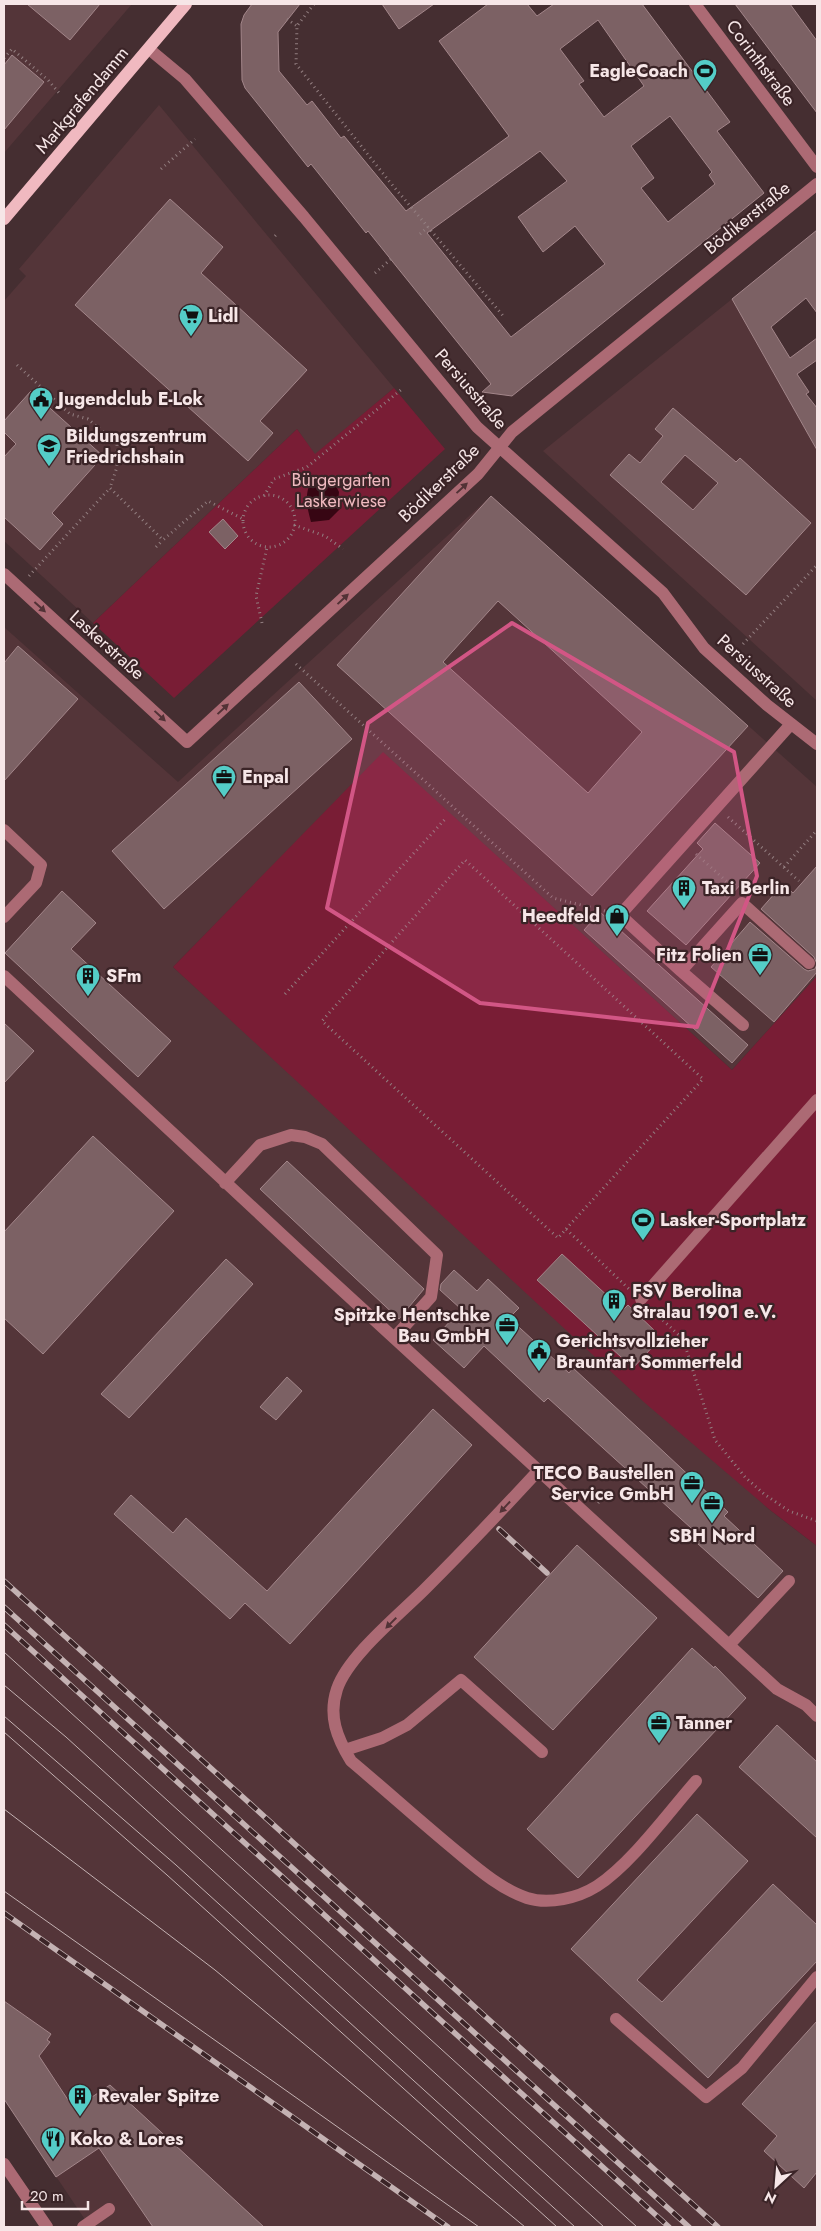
<svg xmlns="http://www.w3.org/2000/svg" width="821" height="2231" viewBox="0 0 821 2231" font-family="Jost,sans-serif">
	<style>
		.built { fill: #543539 }
		.green { fill: #791d35 }
		.water { fill: #370613 }
		.building { fill: #7c6164; stroke: #a3868a; fill-rule: evenodd }
		.lines { fill: none; stroke-linecap: round; stroke-linejoin: round }
		.path { stroke: #937f81; stroke-width: 3; stroke-dasharray: 1 4; stroke-linecap: butt }
		.minor { stroke: #ac6a74; stroke-width: 12 }
		.major { stroke: #f0b9c0; stroke-width: 12 }
		.tram { stroke: #c4b2b3; stroke-width: 1 }
		.rail-casing { stroke: #c4b2b3; stroke-width: 5.5 }
		.rail { stroke: #3b2427; stroke-width: 4; stroke-dasharray: 11; stroke-linecap: butt }
		.oneway { fill: #523236 }
		.marked { fill: #d25685; fill-opacity: 0.2; stroke: #d25685; stroke-width: 4; stroke-linejoin: round }
		.labels { text-anchor: middle; dominant-baseline: central; stroke-width: 4.5; stroke-linejoin: round; paint-order: stroke }
		.street-label { font-size: 18px; fill: #f6e6e7; stroke: #3b2427 }
		.poi-label { font-size: 18px; font-weight: bold; fill: #f6e6e7; stroke: #3b2427; text-anchor: start }
		.park-label { font-size: 18px; fill: #efb9bf; stroke: #3b2427 }
	</style>
	<rect width="100%" height="100%" fill="#452e31"/>
	<path class="built" d="M4,4H132L4,153Z
		M159,105L394,388L315,455L297,429L93,623L4,541V301L26,276L19,269Z
		M732,299L817,450V701L543,451Z
		M491,496L817,787V976L732,1070L383,753L173,967L770,1510L817,1546V2227H90L4,2099V627L178,782Z"/>
	<path class="green" d="M394,388L445,449L174,698L93,623L297,429L315,454Z
		M383,752L732,1070L817,976V1546L770,1510L645,1403L173,967Z"/>
	<path class="water" d="M331,476L339,492L338,502L340,509L329,520L311,522C307,507 304,496 311,481Z"/>
	<path class="building" d="M27,4H100L70,40Z
		M252,4H300L278,32L279,71L307,105L312,101L341,138L344,136L406,211L509,136L439,41L488,4H527L537,16L554,4H642L730,122L717,131L764,193L512,396L482,392L491,384L368,231L366,233L311,164L308,167L245,88L242,80L241,24L244,15ZM598,20L644,86L604,117L579,84L584,81L560,49ZM670,116L712,172L709,175L715,184L668,222L641,188L654,178L631,146ZM540,151L567,181L518,217L543,252L575,226L605,264L511,337L427,233Z
		M382,4H434L399,29Z
		M735,4H790L817,41V113Z
		M12,55L44,82L4,130V65Z
		M170,199L223,247L201,273L307,370L260,421L273,433L248,461L75,305Z
		M817,230V313L806,298L771,327L790,358L817,338V360L797,374L809,392L806,394L817,408V450L732,299Z
		M31,391L103,456L52,513L63,524L40,550L4,517V457L16,444L4,432V421Z
		M673,408L736,462L740,458L811,523L746,595L610,475L629,454L640,463L663,436L655,429ZM685,455L718,483L693,510L661,482Z
		M491,496L748,726L592,896L337,665ZM498,601L642,732L588,793L443,662Z
		M223,519L238,536L225,549L209,532Z
		M18,646L78,699L4,781V663Z
		M299,682L352,739L164,909L112,851Z
		M715,823L760,863L686,945L647,911L703,849L697,843Z
		M817,866V972L774,1022L711,967L750,922L804,969L808,971L815,969L817,964L814,957L761,909L783,884L793,893Z
		M62,891L96,923L71,949L171,1041L138,1077L5,953Z
		M600,912L748,1045L732,1063L584,930Z
		M4,1023L34,1051L4,1083Z
		M93,1136L174,1211L43,1354L4,1318V1232Z
		M287,1161L424,1289L399,1319L260,1189Z
		M562,1254L623,1310L628,1305L657,1333L653,1338L657,1342L633,1368L537,1280Z
		M226,1259L253,1284L129,1418L101,1394Z
		M454,1270L477,1291L488,1279L519,1308L509,1318L569,1373L573,1368L651,1440L728,1512L724,1516L783,1571L758,1598L697,1543L702,1538L548,1398L544,1402L484,1346L464,1368L433,1340L461,1309L440,1290L441,1284Z
		M287,1377L302,1391L276,1420L260,1407Z
		M433,1409L472,1445L290,1644L245,1603L230,1619L114,1514L131,1495L173,1533L186,1518L267,1591Z
		M577,1545L657,1618L553,1730L474,1657Z
		M692,1648L714,1668L715,1666L746,1698L578,1878L527,1829Z
		M777,1725L817,1762V1838L739,1767Z
		M697,1814L748,1861L637,1980L662,2002L773,1884L817,1925V1961L708,2078L571,1949Z
		M4,2001L51,2034L47,2040L50,2042L39,2056L74,2109L110,2085L264,2227H153L99,2148L56,2177L4,2099Z
		M817,2021V2172L804,2188L764,2151L777,2136L742,2104Z"/>
	<g class="lines">
		<path class="path" d="M314,4L297,26L296,64L389,181L505,318
			M287,19L297,26
			M4,58L12,49L48,80L60,94
			M161,169L195,139
			M420,234L428,227
			M275,236L278,233
			M375,273L391,259
			M17,365L70,414L88,419L117,444V467L110,488
			M243 521a26 26 0 1 1 52 0a26 26 0 1 1-52 0Z
			M264,496L274,479L307,467L402,389
			M294,525L325,536L343,549
			M156,547L163,540
			M29,576L110,488L163,540L208,501L243,519
			M262,623L256,596L267,547
			M743,644L817,565
			M296,664L553,898L605,911
			M728,817L799,881
			M696,854L734,888
			M784,867L817,830
			M285,994L447,817
			M566,1229L703,1079L465,860L322,1021L558,1238L566,1229L629,1289
			M652,1310L683,1339L715,1440L745,1477L764,1494L789,1511L817,1521
			M598,1503L606,1494"/>
		<path class="minor" d="M695,4L817,167
			M149,49L185,79L304,217L477,427L663,593L704,648L767,705L817,744
			M4,574L187,742L478,474L512,432L817,184
			M791,724L620,915L681,971L742,903L809,963
			M4,830L41,865L36,883L4,917
			M681,971L743,1025
			M4,976L309,1260L777,1689L806,1705L817,1716
			M225,1183L260,1145L291,1135L305,1137L322,1144L437,1255L431,1297L394,1338
			M641,1299L817,1100
			M538,1471C501,1511 463,1551 425,1589C399,1615 348,1656 337,1689C328,1716 337,1738 351,1761C388,1792 423,1824 461,1855C480,1871 503,1890 527,1898C549,1905 578,1898 597,1886C631,1864 668,1813 696,1781
			M729,1645L789,1581
			M345,1750L382,1738L407,1725L461,1680L542,1752
			M616,2019L706,2097L742,2068L817,1977
			M4,2164L47,2227
			M83,2227L109,2209"/>
		<path class="major" d="M4,219L186,4"/>
		<path class="tram" d="M4,1652L637,2227
			M4,1685L66,1737L604,2227
			M4,1716L176,1865L575,2227
			M4,1732L167,1875L557,2227
			M4,1809L215,1970L525,2227
			M4,1891L479,2227"/>
		<defs>
			<path id="rail" d="M499,1529L547,1573
				M4,1581L718,2227
				M4,1607L689,2227
				M4,1625L669,2227
				M4,1913L448,2227"/>
		</defs>
		<use href="#rail" class="rail-casing"/>
		<use href="#rail" class="rail"/>
	</g>
	<defs><path id="oneway-solid" d="M-6-.8H1V-3.2L6.5 0L1 3.2V.8H-6Z" transform="scale(1.25)"/></defs>
	<g class="oneway">
		<use href="#oneway-solid" transform="translate(462 488) rotate(-43)"/>
		<use href="#oneway-solid" transform="translate(343 599) rotate(-43)"/>
		<use href="#oneway-solid" transform="translate(40 607) rotate(42)"/>
		<use href="#oneway-solid" transform="translate(223 709) rotate(-43)"/>
		<use href="#oneway-solid" transform="translate(160 716) rotate(43)"/>
		<use href="#oneway-solid" transform="translate(505 1507) rotate(133)"/>
		<use href="#oneway-solid" transform="translate(391 1623) rotate(135)"/>
	</g>
	<path class="marked" d="M512,623L734,752L757,876L697,1027L480,1003L327,908L368,723Z"/>
	<defs>
		<symbol id="stadium-pin" viewBox="-11 -11 22 30"><path d="M0 17L-7.5 6A9.5 9.5 0 1 1 7.5 6Z" fill="#54cdc7" stroke="#3b2427"/><path d="M0-5a6.5 5 0 1 0 0 10a6.5 5 0 1 0 0-10ZM-3.5-1.8h7v3.6h-7Z" fill="#111"/></symbol>
		<symbol id="supermarket-pin" viewBox="-11 -11 22 30"><path d="M0 17L-7.5 6A9.5 9.5 0 1 1 7.5 6Z" fill="#54cdc7" stroke="#3b2427"/><path d="M-6-5.5h2.5l.6 2H6L4.5 2H-2.5L-4.4-4H-6ZM-1.5 3.2a1.3 1.3 0 1 0 .1 0ZM3 3.2a1.3 1.3 0 1 0 .1 0Z" fill="#111"/></symbol>
		<symbol id="civic-pin" viewBox="-11 -11 22 30"><path d="M0 17L-7.5 6A9.5 9.5 0 1 1 7.5 6Z" fill="#54cdc7" stroke="#3b2427"/><path d="M-.6-6.5H3V-4.5H.6V-3L4-1V1h2V6H-6V1h2V-1L-.6-3ZM-1.2 2.5V6h2.4V2.5Z" fill="#111"/></symbol>
		<symbol id="university-pin" viewBox="-11 -11 22 30"><path d="M0 17L-7.5 6A9.5 9.5 0 1 1 7.5 6Z" fill="#54cdc7" stroke="#3b2427"/><path d="M0-5L7-2L0 1L-7-2ZM-4 1L0 2.5L4 1V4Q0 6-4 4Z" fill="#111"/></symbol>
		<symbol id="office-pin" viewBox="-11 -11 22 30"><path d="M0 17L-7.5 6A9.5 9.5 0 1 1 7.5 6Z" fill="#54cdc7" stroke="#3b2427"/><path d="M-6-3h4V-5.5h4V-3h4V5H-6ZM-1-4.5V-3h2v-1.5ZM-6 0V1H6V0Z" fill="#111"/></symbol>
		<symbol id="building-pin" viewBox="-11 -11 22 30"><path d="M0 17L-7.5 6A9.5 9.5 0 1 1 7.5 6Z" fill="#54cdc7" stroke="#3b2427"/><path d="M-4-6H4V6H1V3H-1V6H-4ZM-2.5-4.3h1.7v1.8h-1.7ZM.8-4.3h1.7v1.8H.8ZM-2.5-1h1.7V.8h-1.7ZM.8-1h1.7V.8H.8Z" fill="#111"/></symbol>
		<symbol id="shop-pin" viewBox="-11 -11 22 30"><path d="M0 17L-7.5 6A9.5 9.5 0 1 1 7.5 6Z" fill="#54cdc7" stroke="#3b2427"/><path d="M-5-2.5h2.3a2.7 3.5 0 0 1 5.4 0H5L5.5 6h-11ZM-1.5-2.5h3a1.5 2.3 0 0 0-3 0Z" fill="#111"/></symbol>
		<symbol id="restaurant-pin" viewBox="-11 -11 22 30"><path d="M0 17L-7.5 6A9.5 9.5 0 1 1 7.5 6Z" fill="#54cdc7" stroke="#3b2427"/><path d="M-5-6h1v4h1v-4h1v4h1v-4h1v5L-1.5 .5V6h-2V.5L-5-1ZM5-6V6H3V1.5H1.5Q1.5-4 5-6Z" fill="#111"/></symbol>
	</defs>
	<g fill-rule="evenodd">
		<use href="#stadium-pin" x="691" y="57" width="28" height="38"/>
		<use href="#supermarket-pin" x="177" y="302" width="28" height="38"/>
		<use href="#civic-pin" x="27" y="385" width="28" height="38"/>
		<use href="#university-pin" x="35" y="432" width="28" height="38"/>
		<use href="#office-pin" x="210" y="763" width="28" height="38"/>
		<use href="#building-pin" x="670" y="874" width="28" height="38"/>
		<use href="#shop-pin" x="603" y="902" width="28" height="38"/>
		<use href="#office-pin" x="746" y="941" width="28" height="38"/>
		<use href="#building-pin" x="74" y="962" width="28" height="38"/>
		<use href="#stadium-pin" x="629" y="1206" width="28" height="38"/>
		<use href="#building-pin" x="600" y="1287" width="28" height="38"/>
		<use href="#office-pin" x="493" y="1311" width="28" height="38"/>
		<use href="#civic-pin" x="525" y="1337" width="28" height="38"/>
		<use href="#office-pin" x="678" y="1469" width="28" height="38"/>
		<use href="#office-pin" x="698" y="1489" width="28" height="38"/>
		<use href="#office-pin" x="645" y="1709" width="28" height="38"/>
		<use href="#building-pin" x="66" y="2082" width="28" height="38"/>
		<use href="#restaurant-pin" x="39" y="2125" width="28" height="38"/>
	</g>
	<g class="labels">
		<g class="street-label">
			<text transform="translate(761 63) rotate(53)">Corinthstraße</text>
			<text transform="translate(82 100) rotate(-50)">Markgrafendamm</text>
			<text transform="translate(747 218) rotate(-39)">Bödikerstraße</text>
			<text transform="translate(471 389) rotate(49)">Persiusstraße</text>
			<text transform="translate(439 483) rotate(-44)">Bödikerstraße</text>
			<text transform="translate(107 645) rotate(42)">Laskerstraße</text>
			<text transform="translate(757 671) rotate(42)">Persiusstraße</text>
		</g>
		<g class="poi-label">
			<text x="688" y="71" text-anchor="end">EagleCoach</text>
			<text x="208" y="316">Lidl</text>
			<text x="58" y="399">Jugendclub E-Lok</text>
			<text x="66" y="436">Bildungszentrum<tspan x="66" dy="21">Friedrichshain</tspan></text>
			<text x="242" y="777">Enpal</text>
			<text x="702" y="888">Taxi Berlin</text>
			<text x="600" y="916" text-anchor="end">Heedfeld</text>
			<text x="742" y="955" text-anchor="end">Fitz Folien</text>
			<text x="106" y="976">SFm</text>
			<text x="660" y="1220">Lasker-Sportplatz</text>
			<text x="632" y="1291">FSV Berolina<tspan x="632" dy="21">Stralau 1901 e.V.</tspan></text>
			<text x="490" y="1315" text-anchor="end">Spitzke Hentschke<tspan x="490" dy="21">Bau GmbH</tspan></text>
			<text x="556" y="1341">Gerichtsvollzieher<tspan x="556" dy="21">Braunfart Sommerfeld</tspan></text>
			<text x="674" y="1473" text-anchor="end">TECO Baustellen<tspan x="674" dy="21">Service GmbH</tspan></text>
			<text x="712" y="1536" text-anchor="middle">SBH Nord</text>
			<text x="676" y="1723">Tanner</text>
			<text x="98" y="2096">Revaler Spitze</text>
			<text x="70" y="2139">Koko &amp; Lores</text>
		</g>
		<g class="park-label">
			<text x="341" y="480">Bürgergarten<tspan x="341" dy="21">Laskerwiese</tspan></text>
		</g>
	</g>
	<rect width="821" height="2231" fill="none" stroke="#f6e6e7" stroke-width="10"/>
	<g transform="translate(776 2186) rotate(206)" stroke="#3b2427" stroke-width="4" paint-order="stroke">
	<path d="M0-4L9 19L0 12L-9 19Z" fill="#f6e6e7"/>
	<text y="-8" font-size="14" font-weight="bold" text-anchor="middle" fill="#f6e6e7">N</text>
	</g>
	<path d="M22 2201v8h66v-8" fill="none" stroke="#f6e6e7" stroke-width="2.5"/>
	<text x="30" y="2201" font-size="15" fill="#f6e6e7" stroke="#3b2427" stroke-width="4" paint-order="stroke">20 m</text>
</svg>
